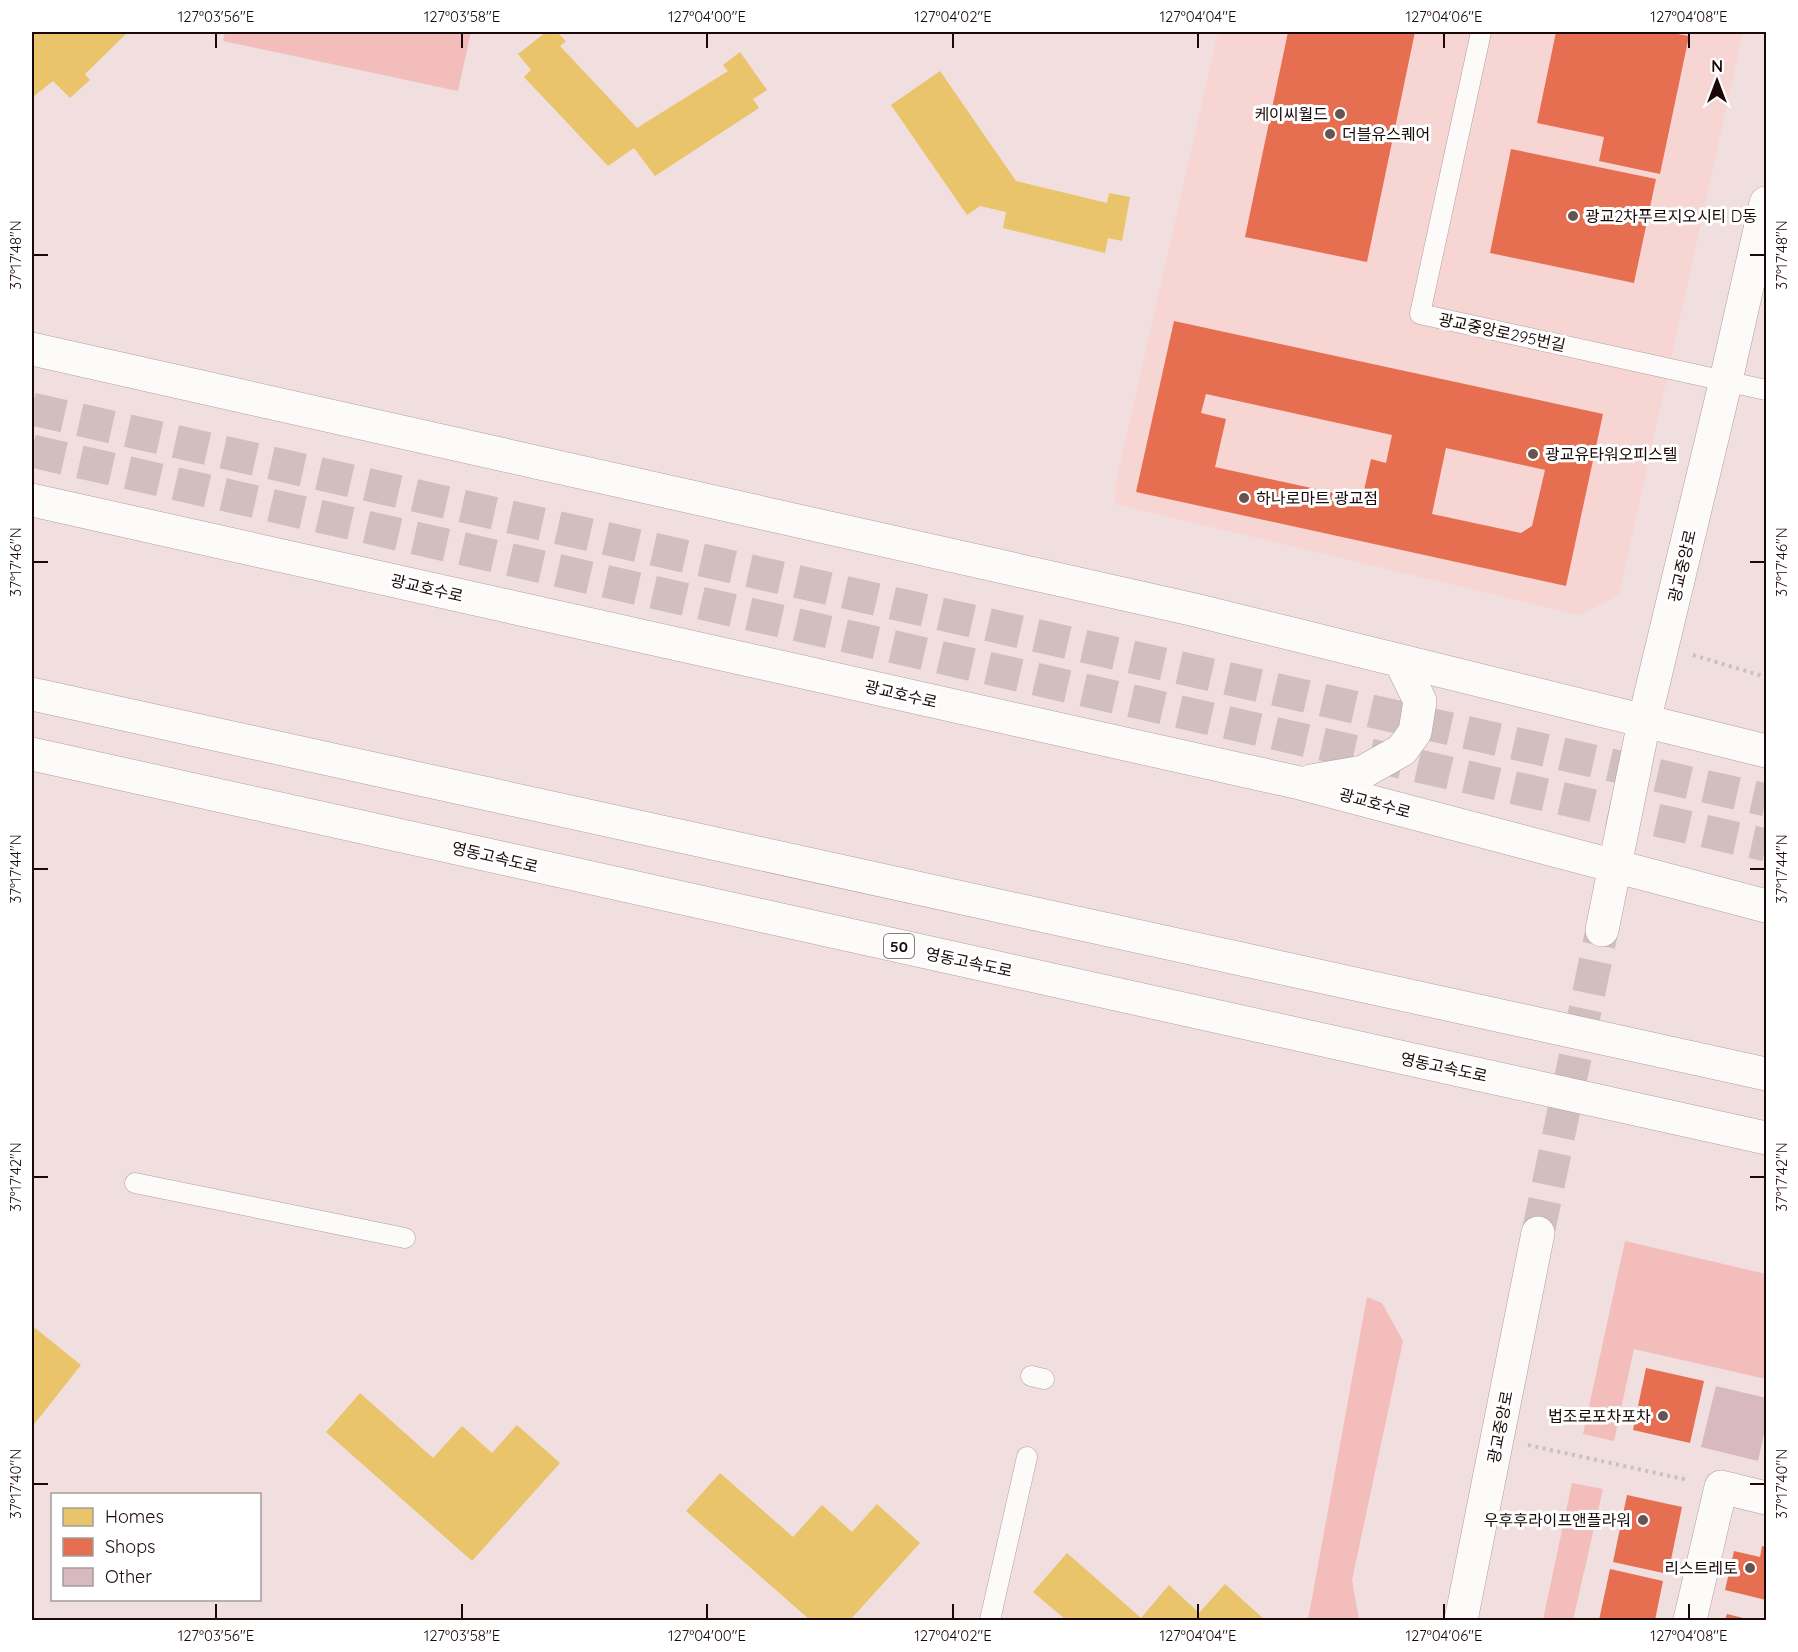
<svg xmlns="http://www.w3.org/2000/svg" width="1798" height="1652" viewBox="0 0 1798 1652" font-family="Quicksand,'Noto Sans KR',sans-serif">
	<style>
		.built { fill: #f7d5d2 }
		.green { fill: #f2bdbb }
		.homes { fill: #e9c46a }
		.shops { fill: #e76f51; fill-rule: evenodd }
		.building { fill: #d9b9c0 }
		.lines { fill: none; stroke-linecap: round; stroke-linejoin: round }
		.secondary-tunnel { stroke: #d0bfbe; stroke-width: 33; stroke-dasharray: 33 16; stroke-linecap: butt }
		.highway-tunnel { stroke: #d0bfbe; stroke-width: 33; stroke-dasharray: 33 16; stroke-linecap: butt }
		.lane-casing { stroke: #b09f9e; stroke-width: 21 }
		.street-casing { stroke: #b09f9e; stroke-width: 34 }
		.secondary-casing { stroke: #b09f9e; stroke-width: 34 }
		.highway-casing { stroke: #b09f9e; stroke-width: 34 }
		.path { stroke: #c8c1c1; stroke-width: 4; stroke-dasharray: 3 4.5; stroke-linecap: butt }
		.lane { stroke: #fdfafa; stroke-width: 20 }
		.street { stroke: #fdfafa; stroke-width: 33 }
		.secondary { stroke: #fdfafa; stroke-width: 33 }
		.highway { stroke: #fdfafa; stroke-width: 33 }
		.ticks { fill: none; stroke: #1a0908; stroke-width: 2 }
		.poi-dot { fill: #655453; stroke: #fff; stroke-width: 2 }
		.labels { text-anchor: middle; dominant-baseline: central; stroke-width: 6; stroke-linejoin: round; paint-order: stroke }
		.shield { fill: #fff; stroke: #5f5352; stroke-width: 1.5 }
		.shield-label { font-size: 15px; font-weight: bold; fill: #1a0908 }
		.poi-label { font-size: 16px; fill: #1a0908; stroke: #fff; text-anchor: end }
		.street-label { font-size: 16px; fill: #1a0908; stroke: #fff }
		.neatline { fill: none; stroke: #1a0908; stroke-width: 2 }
		.ticks-label { font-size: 15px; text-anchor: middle; fill: #1a0908 }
	</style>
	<rect width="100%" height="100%" fill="#f0dfde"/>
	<path class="built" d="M1218,32H1743L1619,595L1579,615L1115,504L1116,482Z"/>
	<path class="green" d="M225,32H471L458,91L223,41Z
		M1625,1241L1766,1274V1379L1634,1349L1614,1441L1583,1434Z
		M1367,1297L1382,1303L1403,1341L1352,1580L1359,1620H1308Z
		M1572,1483L1603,1489L1573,1620H1543Z"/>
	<path class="homes" d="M32,32H128L85,74L90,80L70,98L53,81L34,96L32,93Z
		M546,32H557L566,41L560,46L637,128L728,71L723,65L740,52L767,90L753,99L759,108L655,176L634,148L608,166L524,77L531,70L518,54Z
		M940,71L1016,181L1107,203L1109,193L1130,197L1122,241L1108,238L1105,253L1003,228L1006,212L980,206L967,215L891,105Z
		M35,1328L81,1365L32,1427V1333Z
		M360,1393L433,1458L462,1426L492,1453L517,1425L560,1463L472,1561L326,1432Z
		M720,1473L793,1537L822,1505L852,1532L877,1504L920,1543L850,1620H810L686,1511Z
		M1067,1553L1141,1618L1169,1585L1199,1613L1225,1584L1265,1620H1066L1033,1592Z"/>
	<path class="shops" d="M1288,32H1415L1367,262L1245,237Z
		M1556,32H1666L1689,36L1660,174L1599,161L1604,137L1537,123Z
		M1511,149L1656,179L1634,283L1490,253Z
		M1174,321L1603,414L1566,586L1136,492ZM1206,394L1392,435L1386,463L1371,459L1362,499L1215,467L1226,419L1201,413ZM1446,448L1545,470L1532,526L1521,533L1432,514Z
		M1646,1368L1704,1381L1690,1443L1633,1430Z
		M1627,1495L1682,1507L1668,1574L1613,1562Z
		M1762,1546L1766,1547V1600L1725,1590L1734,1551L1760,1557Z
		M1610,1569L1663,1581L1655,1620H1599Z
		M1727,1614L1751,1620H1725Z"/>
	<path class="building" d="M1716,1386L1766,1398V1425L1758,1461L1701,1447Z"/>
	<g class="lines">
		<path class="secondary-tunnel" d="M1538,1233L1602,930"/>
		<path class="highway-tunnel" d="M32,409L1766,800
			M32,451L1766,845"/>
		<defs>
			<path id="lane" d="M1481,32L1420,314L1766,390
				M135,1183L405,1238
				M1031,1376L1044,1379
				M990,1620L1027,1457"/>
			<path id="street" d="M1690,1620L1721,1487L1766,1498"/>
			<path id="secondary" d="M1602,930L1644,722L1726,380L1766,203
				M1461,1620L1538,1233"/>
			<path id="highway" d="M32,349L1195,610L1766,751
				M32,500L1300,783L1766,906
				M32,694L1766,1074
				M32,754L1766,1138
				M1311,781L1363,772L1402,750L1415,732L1420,701L1401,662"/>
		</defs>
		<use href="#lane" class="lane-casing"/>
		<use href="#street" class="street-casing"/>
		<use href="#secondary" class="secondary-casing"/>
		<use href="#highway" class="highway-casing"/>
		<path class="path" d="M1693,655L1766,677
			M1528,1445L1688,1480"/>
		<use href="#lane" class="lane"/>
		<use href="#street" class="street"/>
		<use href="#secondary" class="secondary"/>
		<use href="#highway" class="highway"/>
	</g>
	<path class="ticks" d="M216,33V48M462,33V48M707,33V48M953,33V48M1198,33V48M1444,33V48M1689,33V48M33,255H48M1750,255H1765M33,562H48M1750,562H1765M33,869H48M1750,869H1765M33,1177H48M1750,1177H1765M33,1484H48M1750,1484H1765M216,1604V1619M462,1604V1619M707,1604V1619M953,1604V1619M1198,1604V1619M1444,1604V1619M1689,1604V1619"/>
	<g class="poi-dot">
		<circle cx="1340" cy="114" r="6"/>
		<circle cx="1330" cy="134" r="6"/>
		<circle cx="1573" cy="216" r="6"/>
		<circle cx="1533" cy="454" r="6"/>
		<circle cx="1244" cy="498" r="6"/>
		<circle cx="1663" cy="1416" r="6"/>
		<circle cx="1643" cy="1520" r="6"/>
		<circle cx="1750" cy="1568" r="6"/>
	</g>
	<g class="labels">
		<rect class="shield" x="884" y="934" width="30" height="24" rx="4.5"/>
		<g class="shield-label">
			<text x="899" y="946">50</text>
		</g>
		<g class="poi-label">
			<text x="1328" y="114">케이씨월드</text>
			<text x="1342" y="134" text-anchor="start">더블유스퀘어</text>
			<text x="1585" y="216" text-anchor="start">광교2차푸르지오시티 D동</text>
			<text x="1545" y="454" text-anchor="start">광교유타워오피스텔</text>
			<text x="1256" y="498" text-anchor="start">하나로마트 광교점</text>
			<text x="1651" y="1416">법조로포차포차</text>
			<text x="1631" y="1520">우후후라이프앤플라워</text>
			<text x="1738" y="1568">리스트레토</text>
		</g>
		<g class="street-label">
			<text transform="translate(1502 332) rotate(12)">광교중앙로295번길</text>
			<text transform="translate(1682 566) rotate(-77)">광교중앙로</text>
			<text transform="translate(427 588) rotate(13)">광교호수로</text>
			<text transform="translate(901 694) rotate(13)">광교호수로</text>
			<text transform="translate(1375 803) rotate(15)">광교호수로</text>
			<text transform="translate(495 857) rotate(13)">영동고속도로</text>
			<text transform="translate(969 962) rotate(12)">영동고속도로</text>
			<text transform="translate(1444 1067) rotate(12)">영동고속도로</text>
			<text transform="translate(1500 1427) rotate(-79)">광교중앙로</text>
		</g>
	</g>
	<rect width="1798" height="1652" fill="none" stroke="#ffffff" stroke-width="66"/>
	<rect x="51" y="1493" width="210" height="108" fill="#ffffff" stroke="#a39d9c" stroke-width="1.5"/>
	<rect x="63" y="1508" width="30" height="18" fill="#e9c46a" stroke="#a39d9c" stroke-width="1.5"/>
	<text x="105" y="1523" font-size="18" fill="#1a0908">Homes</text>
	<rect x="63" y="1538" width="30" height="18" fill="#e76f51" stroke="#a39d9c" stroke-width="1.5"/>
	<text x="105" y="1553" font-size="18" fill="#1a0908">Shops</text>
	<rect x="63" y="1568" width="30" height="18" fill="#d9b9c0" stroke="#a39d9c" stroke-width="1.5"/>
	<text x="105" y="1583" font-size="18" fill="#1a0908">Other</text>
	<g transform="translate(1717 81)" stroke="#ffffff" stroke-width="4.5" paint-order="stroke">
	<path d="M0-4.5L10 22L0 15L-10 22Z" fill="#1a0908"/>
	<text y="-9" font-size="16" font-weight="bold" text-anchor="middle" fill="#1a0908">N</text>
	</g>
	<rect x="33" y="33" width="1732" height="1586" class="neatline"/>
	<g class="ticks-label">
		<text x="216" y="22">127°03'56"E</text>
		<text x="462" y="22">127°03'58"E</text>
		<text x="707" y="22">127°04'00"E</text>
		<text x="953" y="22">127°04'02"E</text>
		<text x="1198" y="22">127°04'04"E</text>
		<text x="1444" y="22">127°04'06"E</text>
		<text x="1689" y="22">127°04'08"E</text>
		<text transform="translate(16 255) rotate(-90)" y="5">37°17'48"N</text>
		<text transform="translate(1782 255) rotate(-90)" y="5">37°17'48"N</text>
		<text transform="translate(16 562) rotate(-90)" y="5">37°17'46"N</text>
		<text transform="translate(1782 562) rotate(-90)" y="5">37°17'46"N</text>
		<text transform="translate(16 869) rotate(-90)" y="5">37°17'44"N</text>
		<text transform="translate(1782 869) rotate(-90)" y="5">37°17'44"N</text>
		<text transform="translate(16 1177) rotate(-90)" y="5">37°17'42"N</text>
		<text transform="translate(1782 1177) rotate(-90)" y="5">37°17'42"N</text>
		<text transform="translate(16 1484) rotate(-90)" y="5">37°17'40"N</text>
		<text transform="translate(1782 1484) rotate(-90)" y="5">37°17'40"N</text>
		<text x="216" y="1641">127°03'56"E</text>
		<text x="462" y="1641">127°03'58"E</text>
		<text x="707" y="1641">127°04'00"E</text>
		<text x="953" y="1641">127°04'02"E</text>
		<text x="1198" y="1641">127°04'04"E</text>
		<text x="1444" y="1641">127°04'06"E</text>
		<text x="1689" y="1641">127°04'08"E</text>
	</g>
</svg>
